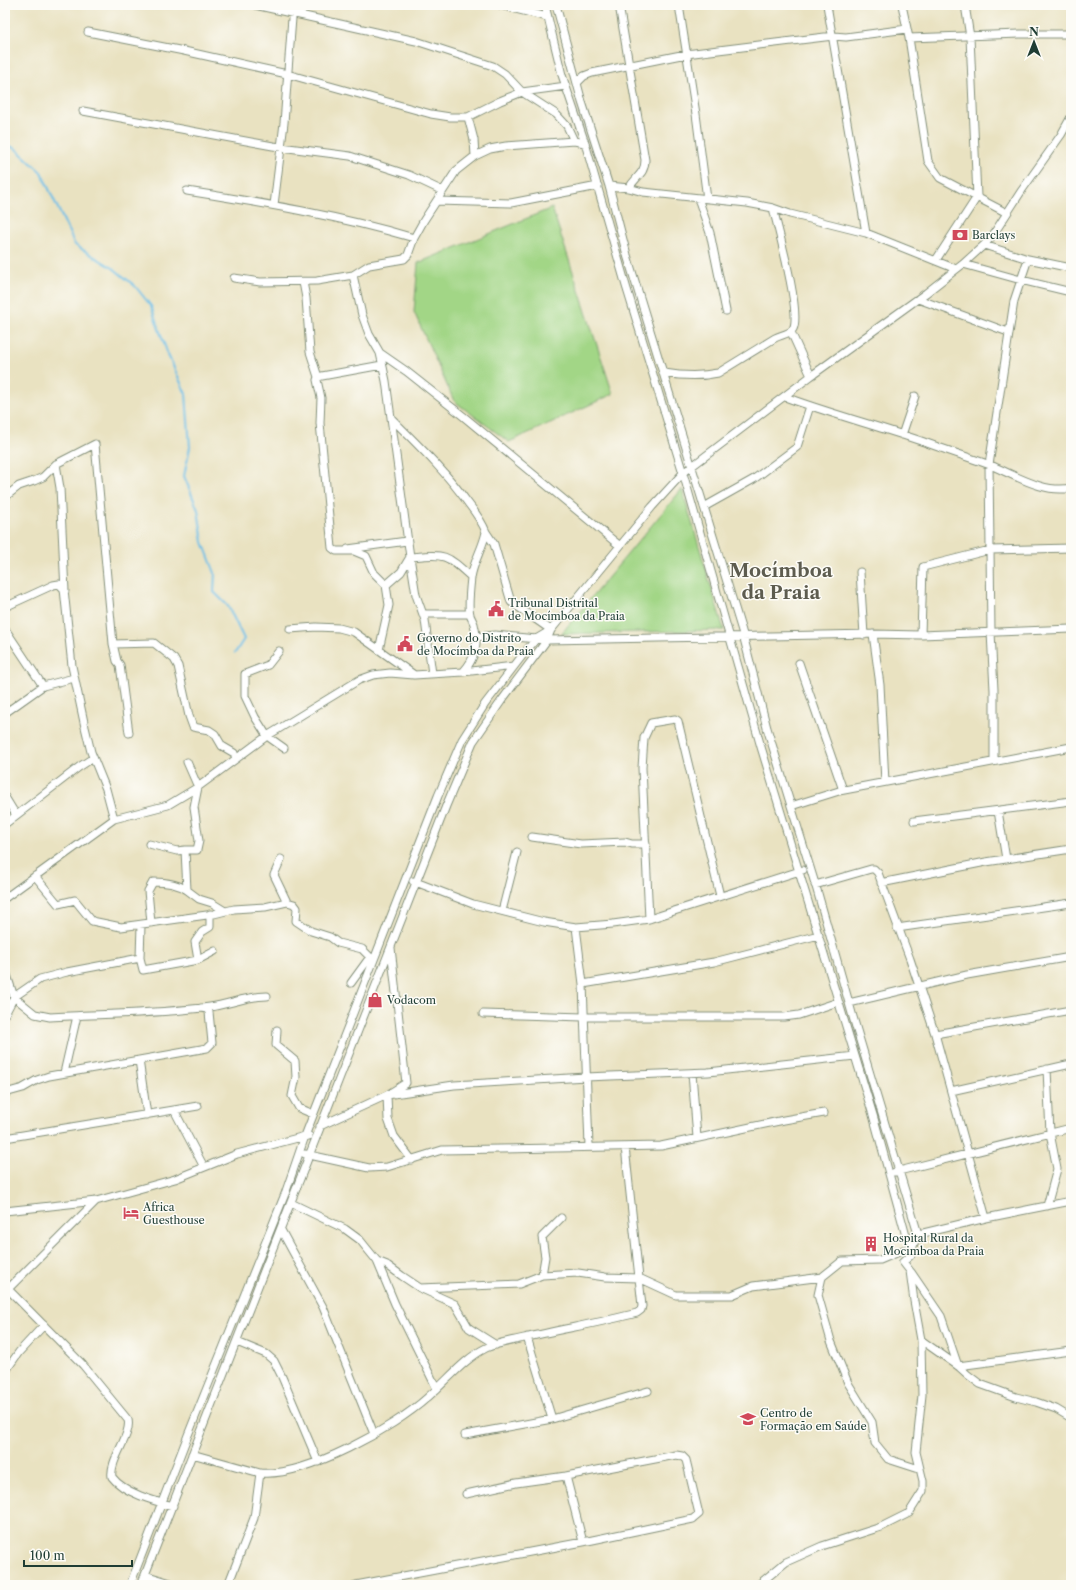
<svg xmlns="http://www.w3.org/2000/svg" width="1076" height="1590" viewBox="0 0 1076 1590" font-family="'Libre Caslon Text',serif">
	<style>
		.green { fill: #a2d686; stroke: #608a5d }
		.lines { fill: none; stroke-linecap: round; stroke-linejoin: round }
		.stream { stroke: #6cbfe8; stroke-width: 2 }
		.minor-casing { stroke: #84907a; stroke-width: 9 }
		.minor { stroke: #fff; stroke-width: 7 }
		.labels { text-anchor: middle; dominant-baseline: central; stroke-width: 3; stroke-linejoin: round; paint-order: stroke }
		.poi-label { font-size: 11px; fill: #1f3d34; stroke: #fdfcf7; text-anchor: start }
		.town-label { font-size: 19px; font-weight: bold; fill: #5d5c4f; stroke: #fdfcf7 }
	</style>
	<rect width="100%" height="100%" fill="#fdfcf7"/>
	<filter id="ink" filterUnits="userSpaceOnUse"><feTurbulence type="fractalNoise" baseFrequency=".025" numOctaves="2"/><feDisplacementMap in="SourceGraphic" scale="8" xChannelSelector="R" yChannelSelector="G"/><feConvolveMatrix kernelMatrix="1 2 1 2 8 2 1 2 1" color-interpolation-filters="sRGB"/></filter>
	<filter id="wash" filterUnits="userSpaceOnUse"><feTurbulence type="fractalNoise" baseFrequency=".012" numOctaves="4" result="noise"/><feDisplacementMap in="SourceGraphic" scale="16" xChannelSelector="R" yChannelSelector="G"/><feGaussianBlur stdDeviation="0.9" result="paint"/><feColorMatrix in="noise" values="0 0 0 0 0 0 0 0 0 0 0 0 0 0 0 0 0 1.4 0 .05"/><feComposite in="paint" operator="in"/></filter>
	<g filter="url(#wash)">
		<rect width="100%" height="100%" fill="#e9e2c1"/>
		<path class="green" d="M552,208L613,394L509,442L454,401L414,312L418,263Z
			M682,489L724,630L561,634Z"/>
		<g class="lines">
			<path class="stream" d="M5,144L16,149L41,172L75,245L113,268L135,286L151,306L168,355L186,394L190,447L184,476L198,510L203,542L215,573L214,592L228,606L244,639L235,653"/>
		</g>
	</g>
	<g filter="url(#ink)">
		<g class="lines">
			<defs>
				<path id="minor" d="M255,5L416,41L493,66L505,74L522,92L556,114L567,126L574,141
					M500,5L547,17
					M545,5L562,75L585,143L626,286L683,473L761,747L873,1115L906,1236L913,1246
					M556,5L582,102L609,186L627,255L742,631L767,728L817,890L853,1017L918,1234L913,1246L911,1255L903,1262L910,1271L914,1301L921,1340L922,1395L916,1452L923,1481V1491L909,1513L881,1527L822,1546L786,1562L758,1585
					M619,5L645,160C645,174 636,176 629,188
					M679,5L696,114L707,199
					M827,5L866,233
					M902,5L909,38L928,161L940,178L1007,213
					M88,32L184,51L287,74L431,114L450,117H468L500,101L522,92L566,86
					M909,38L1020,34H1071
					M577,83L584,76L592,73L686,54L833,36L846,37L907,29
					M83,111L273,146L350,156L409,175L443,191
					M468,117L474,140L475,156
					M609,186L629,188L643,192L747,203L773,208L790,214L866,233L956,269
					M187,191C263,203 340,216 414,238
					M698,198L710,233L726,311
					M437,201L511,203L598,186
					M274,205L284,123L293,5
					M984,245L1028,259L1071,268
					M936,260L977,197L970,37L965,5
					M963,264L1021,280L1071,292
					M353,275L362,315L369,334L380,353L386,381L410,557L416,595L425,620L432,674
					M234,278L260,282L317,281L353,275L369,265L404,259L408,255L414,238L424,220L456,171L475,156L490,149L506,146L574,141L585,143
					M303,282L306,298L310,352L318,377
					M918,299L1008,332
					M791,332L811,376
					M380,353L406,371L463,416L620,546
					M382,365L322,376L318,377L317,380L321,398L320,423L332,548L336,551H354L366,556L374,573L386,585
					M664,373C682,376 700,377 718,373L775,338C780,335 790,334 793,329C802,314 778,229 773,208
					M785,397C831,414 878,426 924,442C946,450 968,457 990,465C1015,475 1044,494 1071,488
					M392,419C419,446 446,472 468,503C475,512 482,521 486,532C483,548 473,562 471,578C470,587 468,607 470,615C471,618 473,621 474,624C479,643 476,658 463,672
					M902,435L915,396
					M5,497L19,486L34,481L43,477L56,464
					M704,507L754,479L797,447L810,406
					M486,532L494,544L511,602L551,630
					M348,549L407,541
					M860,572L864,635
					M65,591L60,488L56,464L95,444L113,644L117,661L120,665L129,733
					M5,607L53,585L59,584L64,589L72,666L85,727L91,752L106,789L114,819L5,898
					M423,614H470
					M5,629L43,686
					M290,629L316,627L339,628L354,632L413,674
					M873,634L880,685L885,782
					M921,635L923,567L990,550L1071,548
					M476,637L495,635L547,640L873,634L921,635L1071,629
					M113,644L154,643L174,659L178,666L189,716L193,727L209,730L215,734L222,746L234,753L236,759
					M379,650L389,605L386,585L401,572L410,557C445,554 445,553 471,577
					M279,651L268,665L245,674V696L255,717L267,736L284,748
					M799,663L843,790
					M5,713L43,686L74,678
					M994,761V690L991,632L989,465L1014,301L1028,259
					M187,762L198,787L194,807L199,841L197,850H185L187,890L199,899L212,903L225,911
					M5,797L16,815
					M791,806L839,791L1071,747
					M998,811L1006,859
					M114,819L168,805L198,787L267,736L359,680L373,675L390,673L414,675L463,672L514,666
					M914,821L1071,801
					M5,824L79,767L93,758
					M532,837L581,844L625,842L632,844H646
					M149,844L177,851L185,850
					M281,859L274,875L287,902L294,904L297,908L296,921L311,931L330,937L338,943L362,949L370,957L351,983
					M35,876L58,904L75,900L92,921L121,927L214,914L234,909L265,907L287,902
					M413,881L473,904L544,922L576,927L613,924L649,919L803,870
					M881,883L986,862L1071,849
					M815,885L871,869H874L878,873L910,959L935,1034L986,1218
					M502,911L517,852
					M649,919L642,768L644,738L651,723L675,719L678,721L720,896
					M151,923L148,891L153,882C165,882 177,883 187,890
					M576,927L583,984L589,1146
					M897,928L1071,903
					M391,948L406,1083L387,1095L388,1119L394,1136L412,1160
					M140,958L141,925
					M198,960L195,942L202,932L210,927V914
					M5,969L14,997L40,979L67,972L140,958L143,970L198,960L215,951
					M583,984L714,962L819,935
					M849,1003L967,975L1071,957
					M5,1014L14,997L35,1014L50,1017C103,1014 158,1014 210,1007C230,1004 248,996 267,996
					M483,1014L583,1017H784L799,1015L838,1002
					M277,1030L276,1045L295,1061L296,1077L292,1096L299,1108L313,1114
					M935,1034L1071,1010
					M139,1060L147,1115
					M64,1073L77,1016
					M692,1073L697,1138
					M951,1091L1071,1064
					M5,1093L23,1088L37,1080L49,1076L207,1048L212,1043L209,1012L207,1009L201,1008
					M174,1110L204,1167
					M320,1126L387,1095L454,1085L586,1077L708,1072L855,1056
					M5,1138L198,1106
					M305,1154L369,1168L387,1167L442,1150L661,1146L784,1120L824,1113
					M895,1172L1071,1128
					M291,1203L345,1229L360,1240L377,1261L395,1304L437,1389
					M1047,1206L1057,1169L1050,1133L1047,1069
					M5,1211L96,1201L175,1179L237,1154L305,1136H309
					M281,1230L323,1307L374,1434
					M915,1235L986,1218L1071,1201
					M377,1261L387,1265L402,1276L420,1288L455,1304L469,1328L496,1345
					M911,1272L941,1316L958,1366L1071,1351
					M542,1275L545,1257L542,1237L561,1218
					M822,1277L818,1295L831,1341L848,1383L872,1422L875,1443L888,1459L919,1469
					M5,1286L83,1365L128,1420C132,1435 109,1460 112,1477C124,1493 154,1501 173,1506
					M420,1288L519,1284L542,1275L578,1273L605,1277L639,1278L676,1295H732L753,1286L822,1277L842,1261L880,1260L913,1246
					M6,1291L96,1201
					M527,1337L552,1419
					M921,1340L958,1366L968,1375L980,1384L1016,1397L1036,1402L1056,1409L1071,1418
					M237,1342L266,1354L274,1361L282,1377L318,1462
					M5,1372L19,1352L44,1325
					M465,1435L552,1419L648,1391
					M192,1454L260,1473C306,1477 394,1428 428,1397C447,1381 464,1359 486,1348C497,1343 512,1341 524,1338C562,1329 599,1323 637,1313L641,1310L642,1306L625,1147
					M566,1476L583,1542
					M145,1575L177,1585
					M130,1585L188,1435L285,1194L305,1136L438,796L462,740L485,704L522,656L536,639L551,630L652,507L683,473L811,376L926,293L963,264L984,245L993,235L1022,190L1061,135L1071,117
					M141,1585L446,806L473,742L502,700L547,640L551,630
					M228,1585L254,1518L260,1473
					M356,1585L583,1542L693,1519L699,1514L686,1460L682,1456L676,1455L566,1476L516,1483L466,1494"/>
			</defs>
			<use href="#minor" class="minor-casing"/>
			<use href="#minor" class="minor"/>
		</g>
	</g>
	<defs>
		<symbol id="bank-bare" viewBox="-9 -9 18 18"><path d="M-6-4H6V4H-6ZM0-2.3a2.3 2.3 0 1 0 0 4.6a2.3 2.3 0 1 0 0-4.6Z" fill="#d1495b" stroke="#fdfcf7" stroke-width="2.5" paint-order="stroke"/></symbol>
		<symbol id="civic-bare" viewBox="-9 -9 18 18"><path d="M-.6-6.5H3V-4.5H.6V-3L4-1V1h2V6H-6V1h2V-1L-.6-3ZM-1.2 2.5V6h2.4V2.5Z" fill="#d1495b" stroke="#fdfcf7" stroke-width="2.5" paint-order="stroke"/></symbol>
		<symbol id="shop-bare" viewBox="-9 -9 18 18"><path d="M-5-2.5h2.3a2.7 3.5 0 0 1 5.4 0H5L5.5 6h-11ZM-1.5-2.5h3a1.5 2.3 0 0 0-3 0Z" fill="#d1495b" stroke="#fdfcf7" stroke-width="2.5" paint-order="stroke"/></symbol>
		<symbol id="hotel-bare" viewBox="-9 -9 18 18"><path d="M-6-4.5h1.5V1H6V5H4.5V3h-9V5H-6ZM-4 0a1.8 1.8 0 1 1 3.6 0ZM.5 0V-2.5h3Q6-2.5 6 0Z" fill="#d1495b" stroke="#fdfcf7" stroke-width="2.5" paint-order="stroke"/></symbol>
		<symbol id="building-bare" viewBox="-9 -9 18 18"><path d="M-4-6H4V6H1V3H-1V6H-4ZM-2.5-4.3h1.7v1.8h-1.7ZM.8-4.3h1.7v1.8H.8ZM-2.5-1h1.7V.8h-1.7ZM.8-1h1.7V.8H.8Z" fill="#d1495b" stroke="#fdfcf7" stroke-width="2.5" paint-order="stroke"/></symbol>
		<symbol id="university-bare" viewBox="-9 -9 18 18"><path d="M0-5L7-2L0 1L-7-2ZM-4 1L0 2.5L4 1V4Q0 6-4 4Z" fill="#d1495b" stroke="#fdfcf7" stroke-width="2.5" paint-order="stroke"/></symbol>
	</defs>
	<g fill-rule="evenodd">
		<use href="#bank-bare" x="949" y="224" width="22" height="22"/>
		<use href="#civic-bare" x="485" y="598" width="22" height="22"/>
		<use href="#civic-bare" x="394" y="633" width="22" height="22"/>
		<use href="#shop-bare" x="364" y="989" width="22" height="22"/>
		<use href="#hotel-bare" x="120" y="1202" width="22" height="22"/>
		<use href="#building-bare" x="860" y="1233" width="22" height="22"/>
		<use href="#university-bare" x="737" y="1408" width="22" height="22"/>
	</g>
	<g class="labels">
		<g class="poi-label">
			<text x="972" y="235">Barclays</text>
			<text x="508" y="603">Tribunal Distrital<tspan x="508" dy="13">de Mocímboa da Praia</tspan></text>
			<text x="417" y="638">Governo do Distrito<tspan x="417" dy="13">de Mocímboa da Praia</tspan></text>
			<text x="387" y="1000">Vodacom</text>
			<text x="143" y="1207">Africa<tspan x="143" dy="13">Guesthouse</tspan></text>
			<text x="883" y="1238">Hospital Rural da<tspan x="883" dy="13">Mocimboa da Praia</tspan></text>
			<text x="760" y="1413">Centro de<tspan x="760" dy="13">Formação em Saúde</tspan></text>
		</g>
		<g class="town-label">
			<text x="781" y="570">Mocímboa<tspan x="781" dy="22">da Praia</tspan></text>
		</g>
	</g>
	<rect width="1076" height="1590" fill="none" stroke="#fdfcf7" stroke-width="20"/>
	<g transform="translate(1034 42)" stroke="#fdfcf7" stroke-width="3" paint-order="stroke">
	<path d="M0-3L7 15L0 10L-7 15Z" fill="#1f3d34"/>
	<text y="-6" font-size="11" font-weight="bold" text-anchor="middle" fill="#1f3d34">N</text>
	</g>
	<path d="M24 1560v6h108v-6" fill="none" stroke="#1f3d34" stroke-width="2"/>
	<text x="30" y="1560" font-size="12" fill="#1f3d34" stroke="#fdfcf7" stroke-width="3" paint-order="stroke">100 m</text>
</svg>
